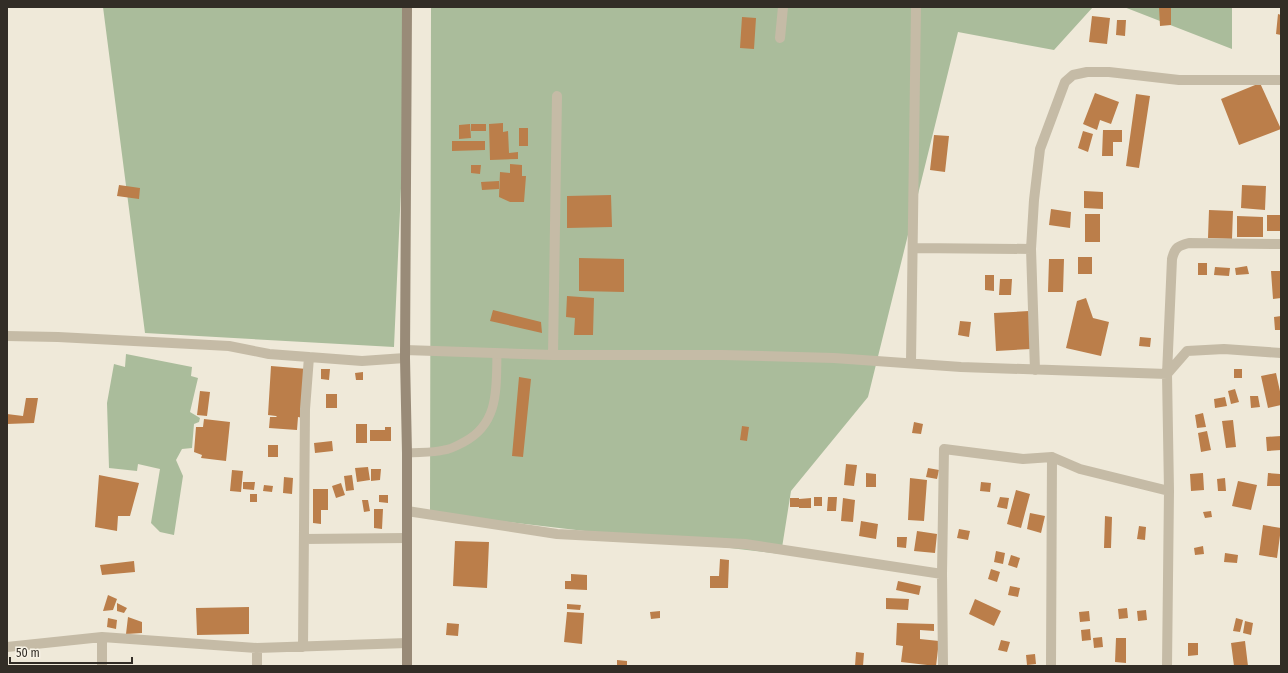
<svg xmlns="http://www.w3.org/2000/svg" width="1288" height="673" viewBox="0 0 1288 673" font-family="'Fira Sans Condensed',sans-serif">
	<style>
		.green { fill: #aabc9b }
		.building { fill: #bb7e4a }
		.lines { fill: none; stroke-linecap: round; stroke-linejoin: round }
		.lane { stroke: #c5bba6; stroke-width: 9 }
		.street { stroke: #c5bba6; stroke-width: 10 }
		.secondary { stroke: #998b78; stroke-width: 10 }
	</style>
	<rect width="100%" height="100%" fill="#efe9d9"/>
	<path class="green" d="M103,7H409L394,347L145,333Z
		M431,7H1093L1054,50L958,32L868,397L791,491L781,554L430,513Z
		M1124,7H1232V49Z
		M126,354L192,367L191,376L198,378L190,412L200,418L199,422L194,424L192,448L182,449L176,460L183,476L174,535L160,532L151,523L160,469L138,464L137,471L109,468L107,403L114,364L125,367Z"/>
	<path class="building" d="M1159,7H1171V25L1160,26Z
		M1278,14L1281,15V35L1276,34Z
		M1092,16L1110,18L1107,44L1089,42Z
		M742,17L756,18L754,49L740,48Z
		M1117,20H1126L1125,36L1116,35Z
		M1260,83L1281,129L1239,145L1221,99Z
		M1095,93L1119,102L1111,124L1100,120L1097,130L1083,124Z
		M1136,94L1150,96L1139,168L1126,166Z
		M503,123V132L508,131L509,153L518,152V159L490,160L489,124Z
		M470,124L471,138L459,139V125Z
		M471,124H486V131H471Z
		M519,128H528V146H519Z
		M1103,130H1122V142H1113V156H1102Z
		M1083,131L1093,134L1088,152L1078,148Z
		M934,135L949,136L945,172L930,170Z
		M452,141H485V150L452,151Z
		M510,164L522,165V176H526L524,202H510L499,197L500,172L510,173Z
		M471,165H481L480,174L471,173Z
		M499,181V189L482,190L481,182Z
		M119,185L140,188L139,199L117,196Z
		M1242,185L1266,186L1265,210L1241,208Z
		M1084,191L1103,192V209L1084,208Z
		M611,195L612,227L567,228V196Z
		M1051,209L1071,212L1070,228L1049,225Z
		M1209,210L1233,211L1232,239L1208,238Z
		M1085,214H1100V242H1085Z
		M1267,215H1281V231H1267Z
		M1237,216L1263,217V237H1237Z
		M1078,257H1092V274H1078Z
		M579,258L624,259V292L579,291Z
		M1049,259H1064L1063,292H1048Z
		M1198,263H1207V275H1198Z
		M1247,266L1249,274L1236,275L1235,268Z
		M1215,267L1230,268L1229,276L1214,275Z
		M1271,271H1281V298L1273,299Z
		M985,275H994V291L985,290Z
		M1000,279H1012L1011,295H999Z
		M567,296L594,298L593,335H574L575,318L566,317Z
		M1086,298L1093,318L1109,322L1101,356L1066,348L1077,301Z
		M493,310L541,322L542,333L490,321Z
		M1029,311L1031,349L996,351L994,313Z
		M1281,316V330H1275L1274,317Z
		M960,321L971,322L969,337L958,335Z
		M1140,337L1151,338L1150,347L1139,346Z
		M271,366L307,369L303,418L298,417L297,430L269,428L270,417H277L276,416L268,415Z
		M321,369H330L329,380L321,379Z
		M1234,369H1242V378H1234Z
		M363,372V380H356L355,373Z
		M1276,373L1281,396V405L1268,408L1261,376Z
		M519,377L531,379L523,457L512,456Z
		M1235,389L1239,402L1231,404L1228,391Z
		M200,391L210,392L207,416L197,415Z
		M326,394H337V408H326Z
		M1250,396H1258L1260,407L1251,408Z
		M1225,397L1227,406L1215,408L1214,399Z
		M26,398H38L34,423L7,424V414L23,416Z
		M1203,413L1206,427L1197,428L1195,415Z
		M204,419L230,422L226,461L201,458L202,455L194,452L196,427H203Z
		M1233,420L1236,447L1226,448L1222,421Z
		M914,422L923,424L921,434L912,433Z
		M356,424H367V443H356Z
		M742,426L749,427L747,441L740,440Z
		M385,427H391V441H370V430H385Z
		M1207,431L1211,450L1201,452L1198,433Z
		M1281,436V450L1267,451L1266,437Z
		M332,441L333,451L315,453L314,443Z
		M268,445H278V457H268Z
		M846,464L857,465L854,486L844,485Z
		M368,467L370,480L357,482L355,468Z
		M928,468L939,470L937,479L926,477Z
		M371,469H381L380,480L371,481Z
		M232,470L243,471L241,492L230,491Z
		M866,473L876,474V487H866Z
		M1203,473L1204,490L1191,491L1190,474Z
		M1268,473L1280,474V486H1267Z
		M99,475L139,483L130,516H118L117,531L95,527Z
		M352,475L354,490L346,491L344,476Z
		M284,477L293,478L292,494L283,493Z
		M910,478L927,480L924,521L908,520Z
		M1225,478L1226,491H1218L1217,479Z
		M1238,481L1257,485L1251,510L1232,506Z
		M243,482H255L254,490L243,489Z
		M981,482L991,483L990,492L980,491Z
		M341,483L345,495L336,498L332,486Z
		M264,485L273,486L272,492L263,491Z
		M313,489H328V510H321V524L313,523Z
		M1016,490L1030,494L1021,528L1007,524Z
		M250,494H257V502H250Z
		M379,495H388V503L379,502Z
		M814,497H822V506H814Z
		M828,497H837L836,511H827Z
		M1000,497L1009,498L1007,509L997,507Z
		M790,498H799V507H790Z
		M811,498V508H799V499Z
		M843,498L855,500L853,522L841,521Z
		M362,500H368L370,511L364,512Z
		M374,509H383L382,529L374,528Z
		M1211,511L1212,517L1205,518L1203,512Z
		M1030,513L1045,516L1041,533L1027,529Z
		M1105,516L1112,517L1111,548H1104Z
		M861,521L878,524L876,539L859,536Z
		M1263,525L1281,528L1277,558L1259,555Z
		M1139,526L1146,527L1145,540L1137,539Z
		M959,529L970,531L968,540L957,538Z
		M917,531L937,534L935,553L914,551Z
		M897,537H907L906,548L897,547Z
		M455,541L489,542L487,588L453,586Z
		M1203,546L1204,554L1195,555L1194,548Z
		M996,551L1005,553L1003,564L994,562Z
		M1225,553L1238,555L1237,563L1224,562Z
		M1011,555L1020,558L1017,568L1008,565Z
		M720,559L729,560L728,588H710V576H719Z
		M134,561L135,572L102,575L100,565Z
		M991,569L1000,572L997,582L988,579Z
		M571,574L587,575V590L565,589V581H571Z
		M898,581L921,586L919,595L896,590Z
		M1010,586L1020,588L1018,597L1008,595Z
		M108,595L117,599L113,610L103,611Z
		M886,598L909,599L908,610L886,609Z
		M975,599L1001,611L994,626L969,614Z
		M117,603L127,608L124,613L117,611Z
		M567,604L581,605L580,610L567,609Z
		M249,607V634L197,635L196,608Z
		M1127,608L1128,618L1119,619L1118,609Z
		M1146,610L1147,620L1138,621L1137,611Z
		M660,611V618L651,619L650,612Z
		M1089,611L1090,621L1080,622L1079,612Z
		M567,612L584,613L582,644L564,642Z
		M128,617L142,622V633L126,634Z
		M108,618L117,620L116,629L107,627Z
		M1236,618L1243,620L1240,632L1233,631Z
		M1245,621L1253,623L1251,635L1243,633Z
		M447,623L459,624L458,636L446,635Z
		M897,623L934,624V631L920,630V639L939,641L936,666L901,662L903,646L896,645Z
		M1090,629L1091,640L1082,641L1081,630Z
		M1102,637L1103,647L1094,648L1093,638Z
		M1116,638H1126V663L1115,662Z
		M1001,640L1010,642L1007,652L998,650Z
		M1245,641L1248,666H1234L1231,643Z
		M1188,643H1198V655L1188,656Z
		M856,652L864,653L863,666H855Z
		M1035,654L1036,664L1027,665L1026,655Z
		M617,660L627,661V666H617Z"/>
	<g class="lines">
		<path class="lane" d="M407,453C419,452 433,453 444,450C452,449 458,445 464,442C500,423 496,387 497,353"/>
		<path class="street" d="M780,38L783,7
			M913,248L1031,249
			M7,336L58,337L229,346L269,354L362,361L405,358
			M405,350L553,355H723L834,358L961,367L1167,374
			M553,355L557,96
			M911,362L916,7
			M1035,370L1031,249L1034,200L1040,149L1065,82L1073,75L1087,72H1109L1179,80H1281
			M1167,374L1187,351L1224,349L1281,353
			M407,511L557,534L745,544L942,574
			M304,539L407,538
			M7,647L102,637L257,648L407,643
			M303,647L305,409L309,357
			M257,648V666
			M102,666V637
			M943,666L942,574L944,449L1023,459L1052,457L1080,469L1169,491
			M1051,666L1052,457
			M1167,666L1169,491L1167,374L1172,259C1175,247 1178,246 1189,243L1281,244"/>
		<path class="secondary" d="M407,666V453L405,358L407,7"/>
	</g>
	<rect width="1288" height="673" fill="none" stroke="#322d26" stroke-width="16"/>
	<path d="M10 657v6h122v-6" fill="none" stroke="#322d26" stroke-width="2"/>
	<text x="16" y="657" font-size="12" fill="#322d26" stroke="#f7f2e5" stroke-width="3" paint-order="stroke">50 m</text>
</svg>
